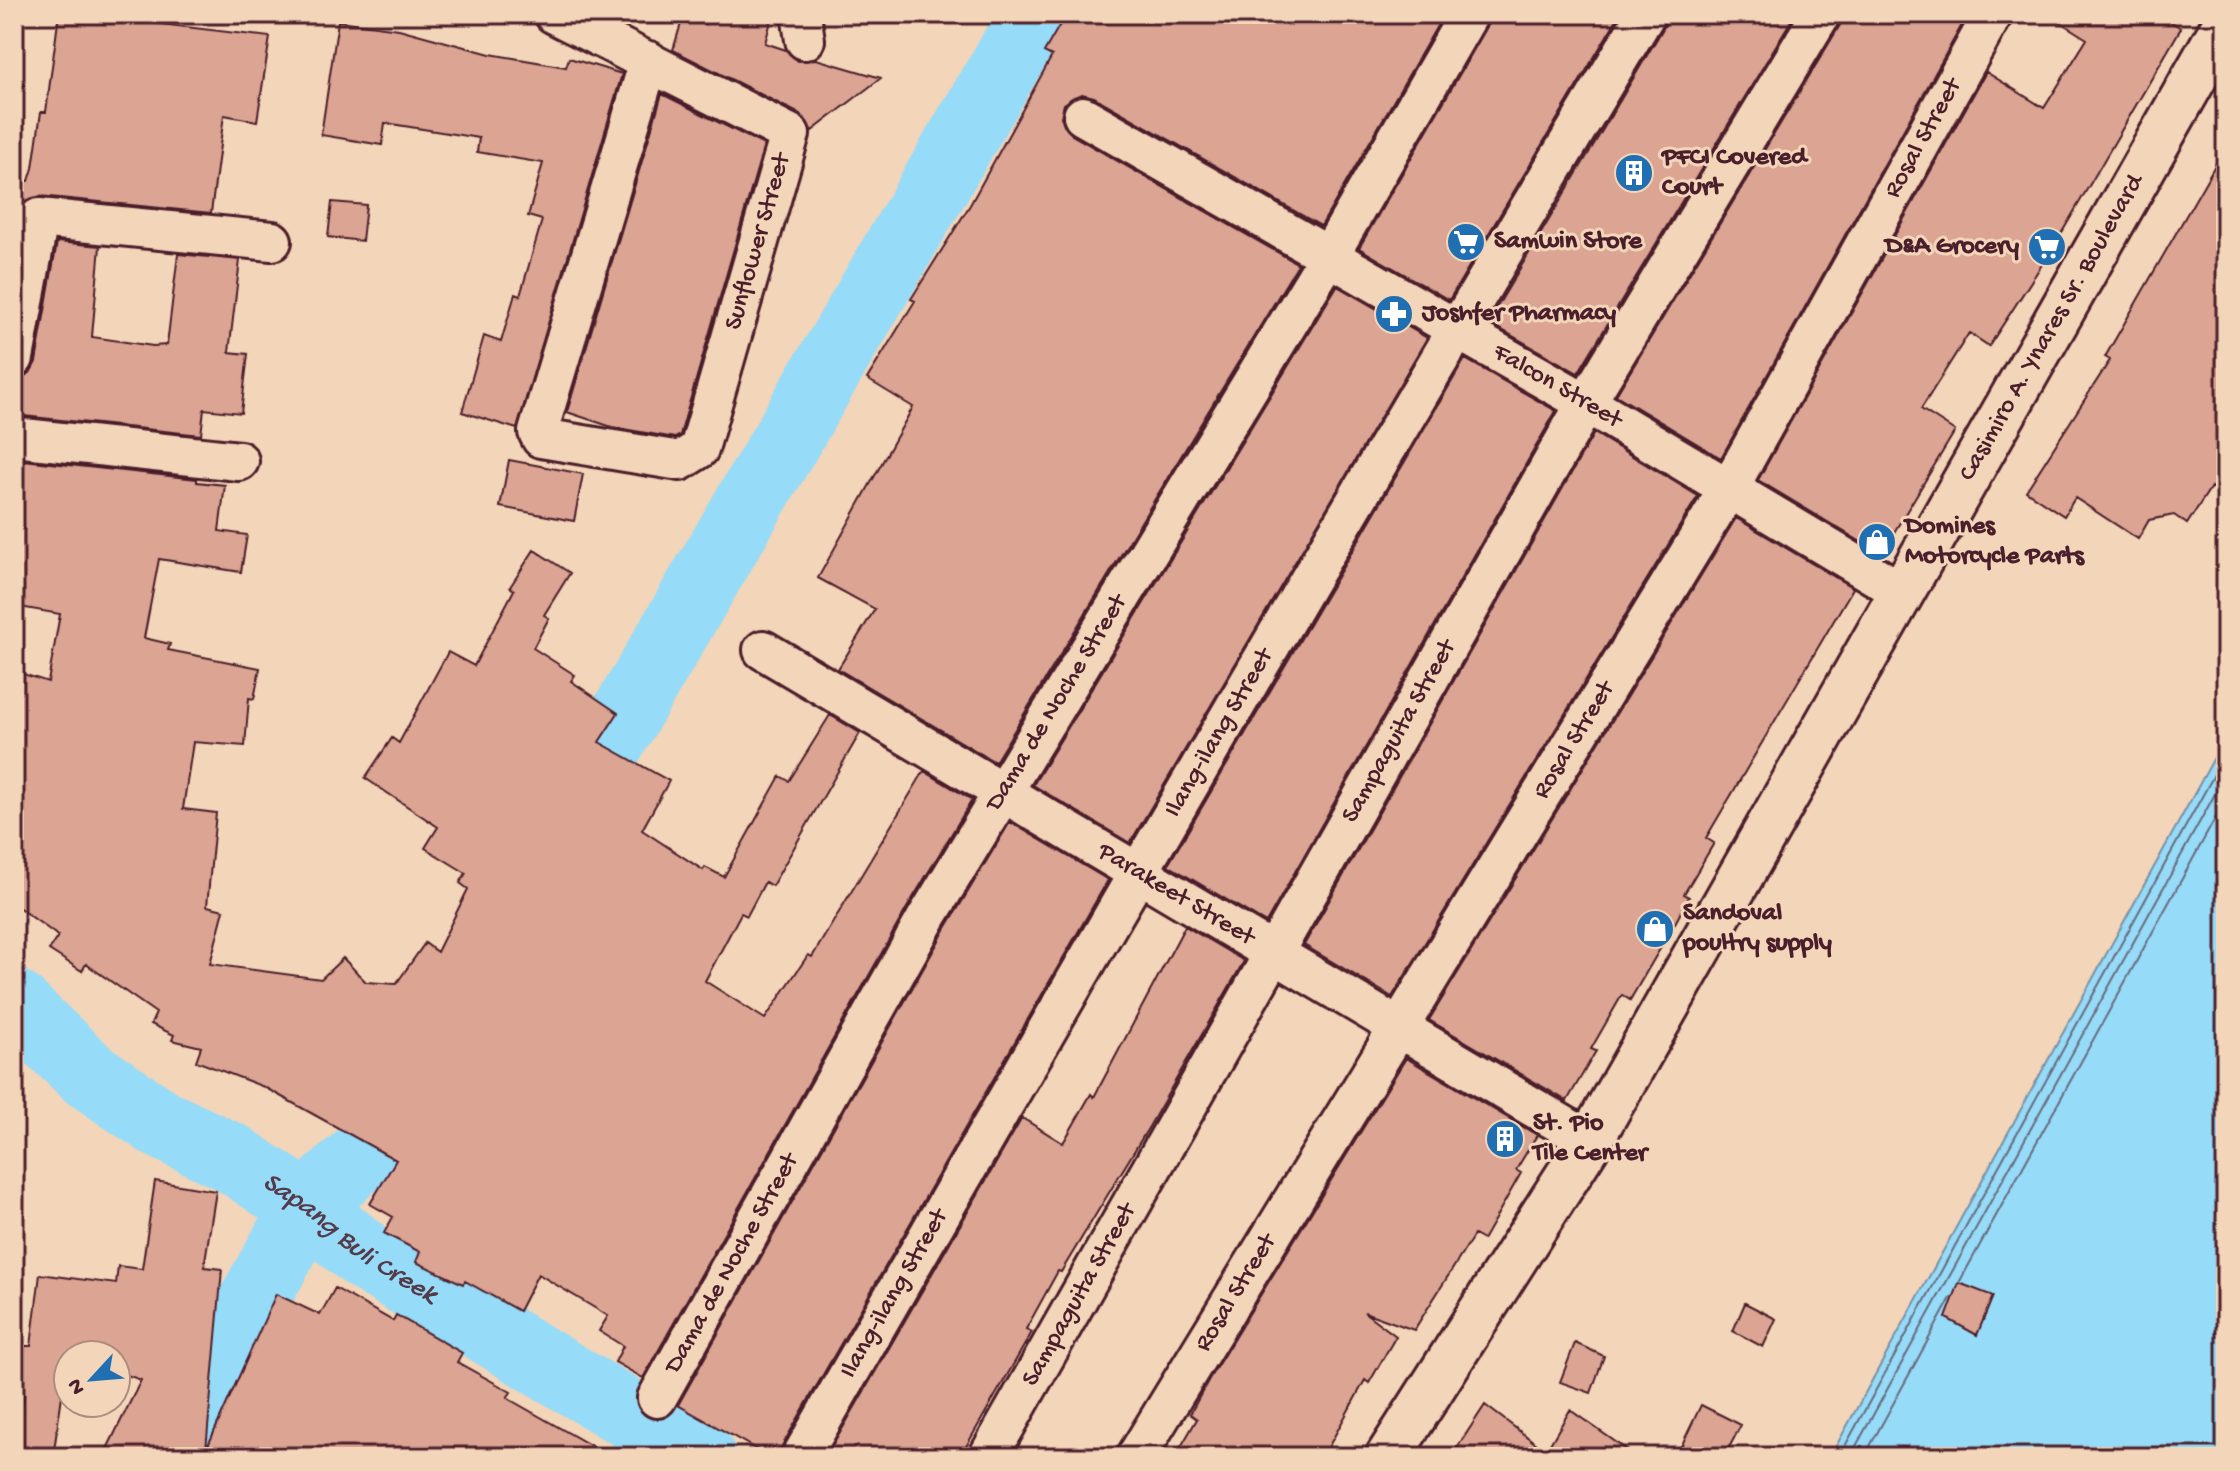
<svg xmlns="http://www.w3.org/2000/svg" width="2240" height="1471" viewBox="0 0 2240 1471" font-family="'Gochi Hand',sans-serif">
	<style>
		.water { fill: #96dbf8; stroke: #7890a6; stroke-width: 2 }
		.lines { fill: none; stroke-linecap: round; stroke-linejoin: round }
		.shore { stroke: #686a7d; stroke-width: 2 }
		.river { stroke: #96dbf8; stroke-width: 70 }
		.building { fill: #dba493; stroke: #4a1f2b; stroke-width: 2 }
		.minor-casing { stroke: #4a1f2b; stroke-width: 44 }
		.major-casing { stroke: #4a1f2b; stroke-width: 50 }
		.minor { stroke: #f3d5b9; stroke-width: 38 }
		.major { stroke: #f3d5b9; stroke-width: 44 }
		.labels { text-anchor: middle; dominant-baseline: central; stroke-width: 6; stroke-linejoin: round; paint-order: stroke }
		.street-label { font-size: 26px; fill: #4a1f2b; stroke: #f3d5b9 }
		.poi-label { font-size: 26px; font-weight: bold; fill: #4a1f2b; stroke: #f3d5b9; text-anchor: start }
		.water-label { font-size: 28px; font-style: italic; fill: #553b4a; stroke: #f3d5b9 }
	</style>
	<rect width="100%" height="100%" fill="#f3d5b9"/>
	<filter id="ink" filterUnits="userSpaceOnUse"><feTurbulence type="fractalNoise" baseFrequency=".0125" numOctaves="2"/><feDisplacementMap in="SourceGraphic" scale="16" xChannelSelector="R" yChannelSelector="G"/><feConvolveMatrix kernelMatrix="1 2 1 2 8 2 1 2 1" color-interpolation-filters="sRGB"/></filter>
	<g filter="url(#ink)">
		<path class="water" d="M2226,736V1457H1830Z"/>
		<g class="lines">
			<path class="shore" d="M1960,1281L2226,799
				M1839,1457L2226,753
				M1850,1457L2226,774
				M1864,1457L1951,1298"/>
			<g class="river">
				<path d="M558,831L1035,14"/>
				<path id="s1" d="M14,1004L89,1075L163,1125L232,1158L306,1207L368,1258L701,1457"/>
				<path d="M166,1457L306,1207L396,1124L423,1067"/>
			</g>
		</g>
		<path class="building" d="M59,14H136L135,21L270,37L257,121L224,115L211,213L40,196L21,205L14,233V179L29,181L33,168L41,112H46Z
			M708,14H773L765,43L786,50L798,61L816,59L881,78L812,131L800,114L673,50L683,17L705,24Z
			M1066,14H1444L1321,226L1094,97L1082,94L1064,104L1061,117L1072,135L1298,264L995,762L838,669L875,609L818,578L913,407L867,379L915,301L911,299L970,205L1052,56L1044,52Z
			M1491,14H1620L1449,300L1359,248L1488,25Z
			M1668,14H1795L1578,373L1488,322L1665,25Z
			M1843,14H1968L1721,458L1616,395L1840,25Z
			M2047,14H2159L2181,28L2054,246L1989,346L1969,333L1921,409L1955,431L1881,554L1758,480L1986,72L2044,108L2087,39Z
			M338,21L399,29L490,54L566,67L569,58L622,74L517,429L462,412L484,336L501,342L515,294L520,296L542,220L528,216L543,163L477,152L479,138L385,123L382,145L321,135Z
			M662,94L764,145L680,435L675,438L612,427L567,412Z
			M2226,146V498L2211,487L2187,524L2174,515L2149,520L2138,539L2075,498L2064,516L2026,491L2110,360L2105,357Z
			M332,202L366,205L362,241L328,237Z
			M57,242L100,246L92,337L153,346L167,345L178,254L240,260L229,352L248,354L241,413L204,409L201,435L14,415L16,379L30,373L36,362Z
			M1337,286L1427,338L1130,843L1033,785Z
			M1465,359L1556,411L1266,923L1168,865Z
			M1594,433L1698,496L1392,997L1304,945Z
			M14,459L197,479V482L225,485L219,531L247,535L241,572L159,559L144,638L170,644L168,650L260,668L254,699L249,698L245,746L193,742L183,809L216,813L207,906L224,910L210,964L321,979L343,958L366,982L396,984L425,943L437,952L468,889L460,883L466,873L425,848L438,827L365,778L392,738L399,743L448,652L474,666L514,590L510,587L534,550L570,573L544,615L549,618L533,648L575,675L571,681L618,713L599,742L669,781L642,830L703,870L705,867L724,877L780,776L789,781L830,715L860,733L772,886L765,882L747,916L741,913L705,981L765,1019L808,955L812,957L924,771L972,800L908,906L643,1378L615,1362L623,1346L599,1331L608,1316L538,1274L519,1311L465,1281L463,1284L416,1262L420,1252L384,1233L393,1217L370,1204L396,1160L264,1087L196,1061L201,1047L172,1040L174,1035L151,1024L156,1013L86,964L82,971L49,950L58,936L14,904V671L48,682L60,614L14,606Z
			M509,460L583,474L574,521L500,507Z
			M1736,518L1853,588L1706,838L1714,843L1684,894L1689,897L1674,925L1630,1000L1622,995L1591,1049L1596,1051L1567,1101L1429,1020Z
			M1010,822L1108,880L782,1446L779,1457H770L678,1405L946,928Z
			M1185,926L1244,961L1150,1125L1061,1272L1058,1271L1026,1329L1032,1332L960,1457H826L1022,1118L1063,1143L1091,1094L1094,1097Z
			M1406,1058L1537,1135L1516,1170L1521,1173L1483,1240L1474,1235L1414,1330L1364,1312L1396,1336L1369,1383L1365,1380L1323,1457H1175L1197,1419L1190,1414L1209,1379Z
			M155,1181L216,1191L204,1267L222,1269L206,1450L276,1294L320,1315L335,1288L393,1321L396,1315L462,1353L457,1362L511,1392L507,1398L611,1457H103L141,1380L116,1371V1355H68L53,1457H14L24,1395L14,1393V1346H31L40,1274L116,1284L118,1266L142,1269Z
			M1959,1283L1993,1296L1977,1335L1946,1318Z
			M1745,1303L1776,1319L1763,1347L1733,1331Z
			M1575,1343L1604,1356L1591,1393L1560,1382Z
			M1485,1405L1546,1451L1570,1410L1637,1457H1451Z
			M1701,1405L1741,1425L1724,1457H1676Z"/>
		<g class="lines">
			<defs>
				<g id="minor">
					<path d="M554,14L790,134L699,449L680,461L541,438L538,432L649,61"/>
					<path d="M801,14L805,40"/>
					<path id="s2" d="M1083,116L1586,403L1902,592"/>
					<path d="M14,358L39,218L272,241"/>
					<path d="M14,437L239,461"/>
					<path id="s3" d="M763,650L1590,1141"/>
					<path id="s4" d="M657,1398L927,917L1329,256L1469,14"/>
					<path id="s5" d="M801,1457C1079,973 1358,491 1646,14"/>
					<path id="s6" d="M988,1457L1586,403L1821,14"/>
					<path id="s7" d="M1136,1457L1729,488L1993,14"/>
				</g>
				<g id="major">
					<path id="s8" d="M1388,1457L1590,1141L2226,22"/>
				</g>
			</defs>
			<use href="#minor" class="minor-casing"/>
			<use href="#major" class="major-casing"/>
			<use href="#minor" class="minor"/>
			<use href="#major" class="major"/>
		</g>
	</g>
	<defs>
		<symbol id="building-disc" viewBox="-11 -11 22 22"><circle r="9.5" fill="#1f6fb2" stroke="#f3d5b9"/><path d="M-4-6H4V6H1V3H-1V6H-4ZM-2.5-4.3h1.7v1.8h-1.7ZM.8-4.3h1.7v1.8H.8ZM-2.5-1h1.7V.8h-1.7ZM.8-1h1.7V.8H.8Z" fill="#fff"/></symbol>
		<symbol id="supermarket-disc" viewBox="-11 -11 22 22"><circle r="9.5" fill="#1f6fb2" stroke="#f3d5b9"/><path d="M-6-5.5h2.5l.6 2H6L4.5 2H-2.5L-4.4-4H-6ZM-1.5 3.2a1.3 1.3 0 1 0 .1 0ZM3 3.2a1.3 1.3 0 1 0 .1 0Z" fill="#fff"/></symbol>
		<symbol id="pharmacy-disc" viewBox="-11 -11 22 22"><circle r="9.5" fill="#1f6fb2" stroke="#f3d5b9"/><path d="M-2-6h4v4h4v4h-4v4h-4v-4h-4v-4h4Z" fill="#fff"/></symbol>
		<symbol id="shop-disc" viewBox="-11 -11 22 22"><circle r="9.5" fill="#1f6fb2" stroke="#f3d5b9"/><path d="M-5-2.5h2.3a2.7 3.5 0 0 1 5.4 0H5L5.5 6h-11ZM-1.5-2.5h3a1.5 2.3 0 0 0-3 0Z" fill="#fff"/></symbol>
	</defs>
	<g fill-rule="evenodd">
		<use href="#building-disc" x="1612" y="151" width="44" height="44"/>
		<use href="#supermarket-disc" x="1444" y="220" width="44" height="44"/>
		<use href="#supermarket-disc" x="2025" y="225" width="44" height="44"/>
		<use href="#pharmacy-disc" x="1372" y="292" width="44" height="44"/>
		<use href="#shop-disc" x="1855" y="520" width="44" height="44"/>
		<use href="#shop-disc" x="1633" y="907" width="44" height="44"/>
		<use href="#building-disc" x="1483" y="1117" width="44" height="44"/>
	</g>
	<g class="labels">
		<g class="street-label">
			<text stroke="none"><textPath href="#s7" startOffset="1536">Rosal Street</textPath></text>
			<text transform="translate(759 242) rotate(-74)">Sunflower Street</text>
			<text stroke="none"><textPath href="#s8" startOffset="1310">Casimiro A. Ynares Sr. Boulevard</textPath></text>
			<text stroke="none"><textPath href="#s2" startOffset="546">Falcon Street</textPath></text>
			<text stroke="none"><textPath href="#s4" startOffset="802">Dama de Noche Street</textPath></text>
			<text stroke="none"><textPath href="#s5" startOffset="836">Ilang-ilang Street</textPath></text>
			<text stroke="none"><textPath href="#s6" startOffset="834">Sampaguita Street</textPath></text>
			<text stroke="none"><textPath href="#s7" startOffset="840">Rosal Street</textPath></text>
			<text stroke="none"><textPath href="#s3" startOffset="480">Parakeet Street</textPath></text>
			<text stroke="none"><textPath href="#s4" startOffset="154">Dama de Noche Street</textPath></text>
			<text stroke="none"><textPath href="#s5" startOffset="188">Ilang-ilang Street</textPath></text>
			<text stroke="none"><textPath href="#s7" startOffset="192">Rosal Street</textPath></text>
			<text stroke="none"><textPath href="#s6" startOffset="186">Sampaguita Street</textPath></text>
		</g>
		<g class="poi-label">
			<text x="1662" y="158">PFCI Covered<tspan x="1662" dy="30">Court</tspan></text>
			<text x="1494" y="242">Samwin Store</text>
			<text x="2019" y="247" text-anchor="end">D&amp;A Grocery</text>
			<text x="1422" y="314">Joshfer Pharmacy</text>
			<text x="1905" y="527">Domines<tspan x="1905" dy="30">Motorcycle Parts</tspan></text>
			<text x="1683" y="914">Sandoval<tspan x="1683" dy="30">poultry supply</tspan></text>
			<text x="1533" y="1124">St. Pio<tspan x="1533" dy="30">Tile Center</tspan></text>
		</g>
		<g class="water-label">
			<text stroke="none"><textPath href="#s1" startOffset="412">Sapang Buli Creek</textPath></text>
		</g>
	</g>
	<rect width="2240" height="1471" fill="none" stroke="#f3d5b9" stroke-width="48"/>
	<rect x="24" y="24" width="2192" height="1423" fill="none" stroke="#4a1f2b" stroke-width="3" filter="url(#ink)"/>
	<g transform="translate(92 1379) rotate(244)"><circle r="38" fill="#f3d5b9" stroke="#af8c80" stroke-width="2"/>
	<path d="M0-6L14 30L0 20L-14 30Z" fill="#1f6fb2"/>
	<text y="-12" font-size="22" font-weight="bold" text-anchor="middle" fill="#4a1f2b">N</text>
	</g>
</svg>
